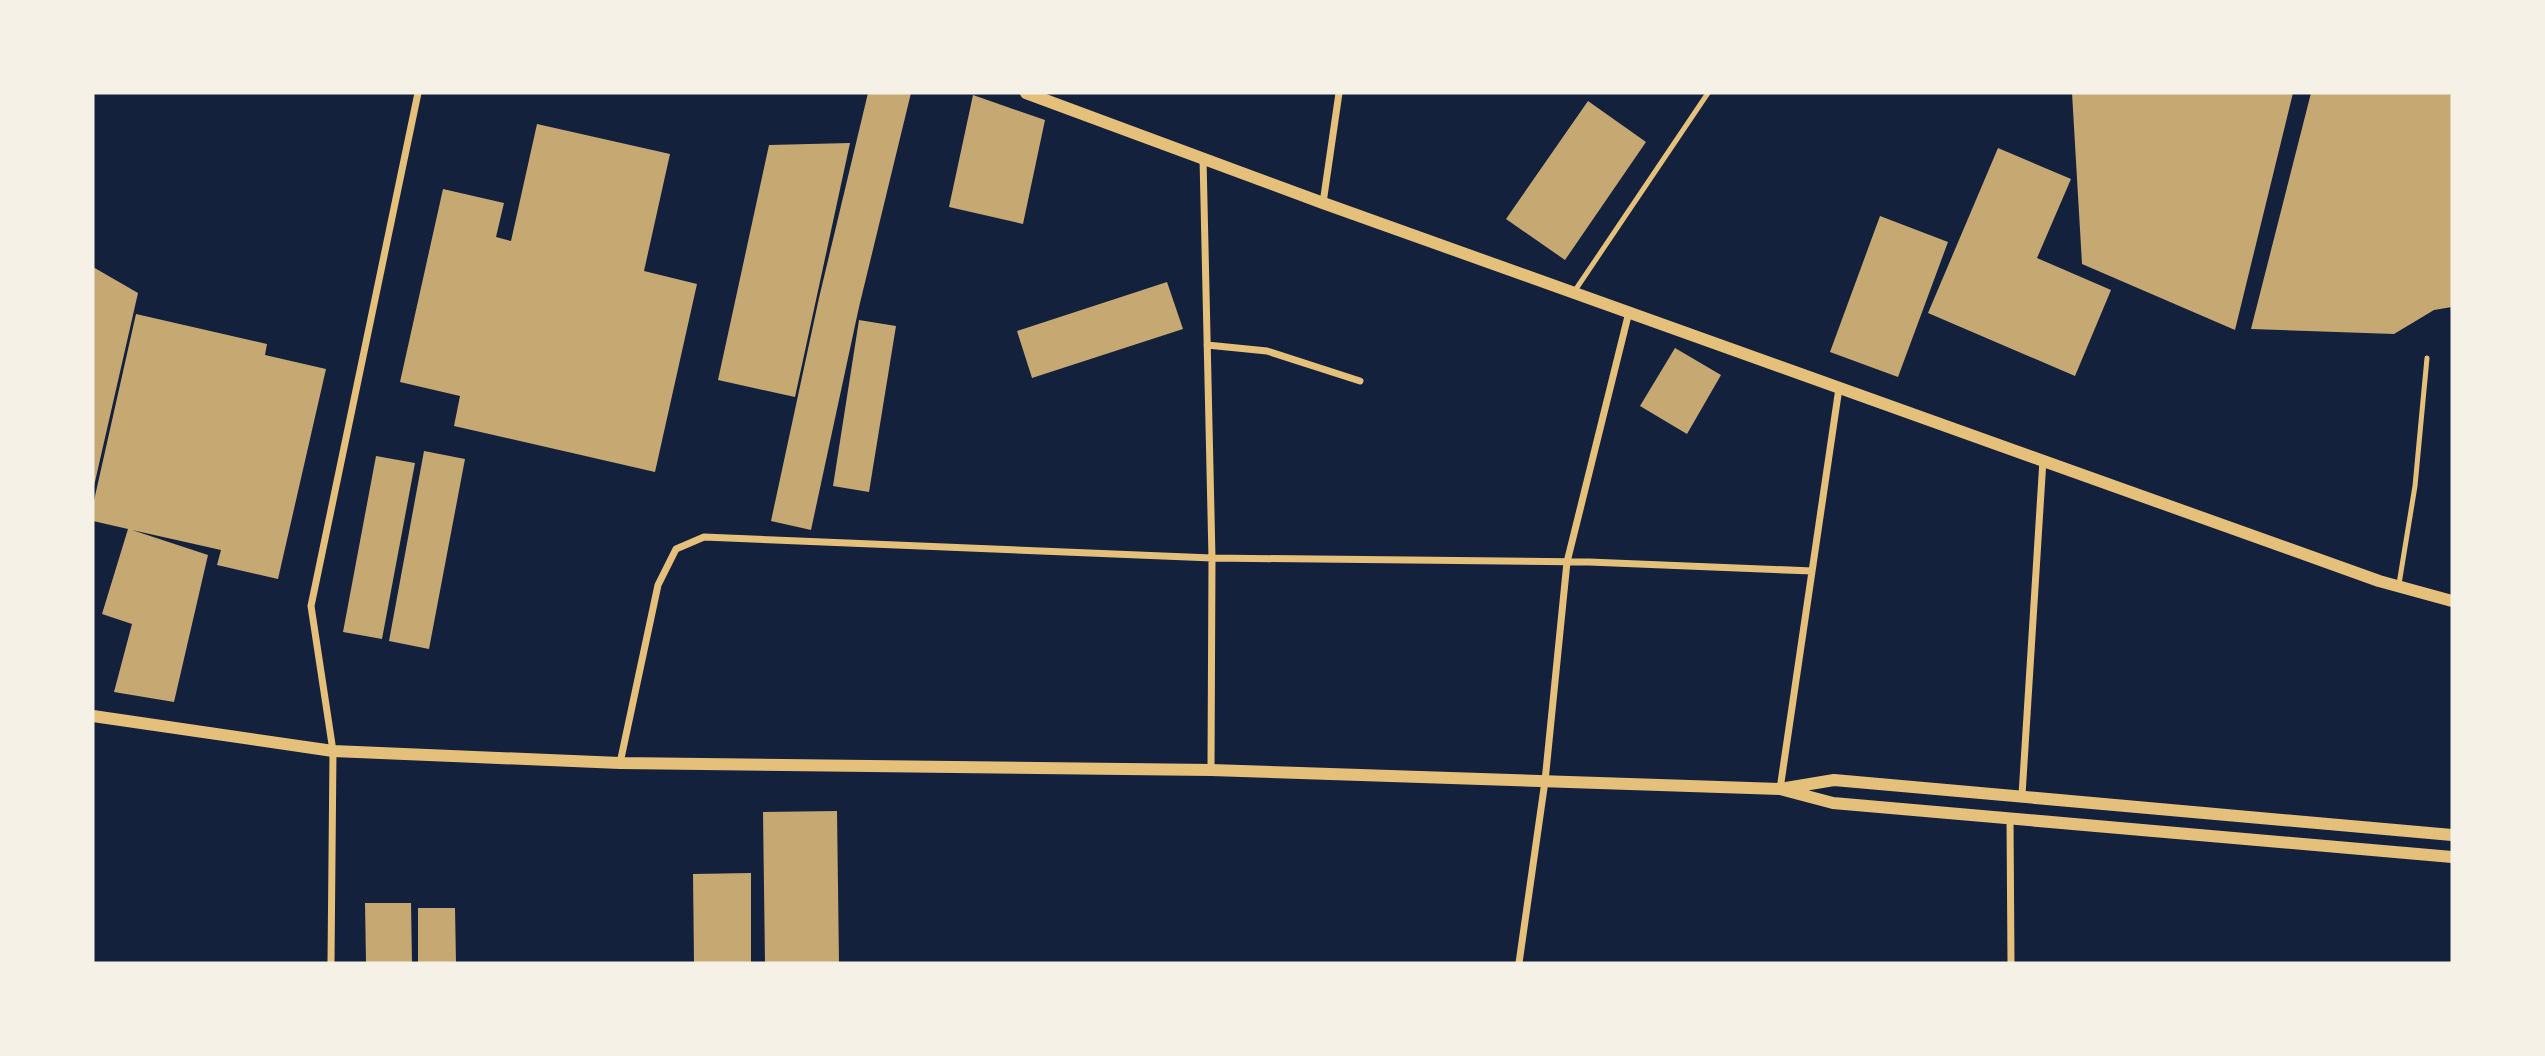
<svg xmlns="http://www.w3.org/2000/svg" width="2545" height="1056" viewBox="0 0 2545 1056" font-family="'Archivo Narrow',sans-serif">
	<style>
		.building { fill: #c6a872 }
		.lines { fill: none; stroke-linecap: round; stroke-linejoin: round }
		.service { stroke: #e5c07b; stroke-width: 5 }
		.minor { stroke: #e5c07b; stroke-width: 7 }
		.tertiary { stroke: #e5c07b; stroke-width: 12 }
	</style>
	<rect width="100%" height="100%" fill="#14213d"/>
	<path class="building" d="M868,93H911L859,307L811,530L771,521L819,298Z
		M2072,93H2293L2235,330L2082,264Z
		M2311,93H2452V307L2434,310L2394,334L2251,329Z
		M973,95L1045,120L1023,224L949,207Z
		M1588,101L1646,142L1565,260L1506,219Z
		M537,124L670,154L644,271L697,284L655,472L454,426L460,396L400,382L443,189L504,203L496,237L511,241Z
		M850,143L795,397L718,380L769,145Z
		M1998,148L2071,179L2037,258L2111,290L2075,376L1928,313Z
		M1880,216L1948,242L1898,377L1830,352Z
		M93,267L138,293L94,486H93Z
		M1167,282L1183,329L1032,378L1017,331Z
		M136,314L267,344L265,355L326,369L278,579L217,565L221,550L132,530L208,555L174,702L114,692L132,624L102,614L128,529L93,521V505Z
		M859,320L896,326L869,492L833,486Z
		M1675,348L1721,375L1687,434L1640,406Z
		M424,451L465,459L429,649L389,641Z
		M376,456L415,463L382,639L343,632Z
		M837,811L839,963H765L763,812Z
		M751,873V963H694L693,874Z
		M365,903H411L412,963H366Z
		M418,908H455L456,963H418Z"/>
	<g class="lines">
		<path class="service" d="M1574,292L1708,93
			M2399,584L2415,486L2427,358"/>
		<path class="minor" d="M1203,158L1212,558L1211,770
			M1323,203L1339,93
			M1207,345L1267,351L1360,381
			M620,763L658,585L676,549L704,537L1212,558L1589,562L1812,571
			M1780,789L1839,388
			M2022,795L2043,460
			M2010,818L2011,963
			M331,963L333,751L311,606L418,93
			M1519,963L1545,781L1567,562L1629,312"/>
		<path class="tertiary" d="M1026,93L1323,203L2379,581L2452,601
			M93,716L333,751L620,763L1211,770L1780,789
			M2452,835L1834,780L1780,789L1833,803L2452,857"/>
	</g>
	<rect width="2545" height="1056" fill="none" stroke="#f6f1e7" stroke-width="189"/>
</svg>
